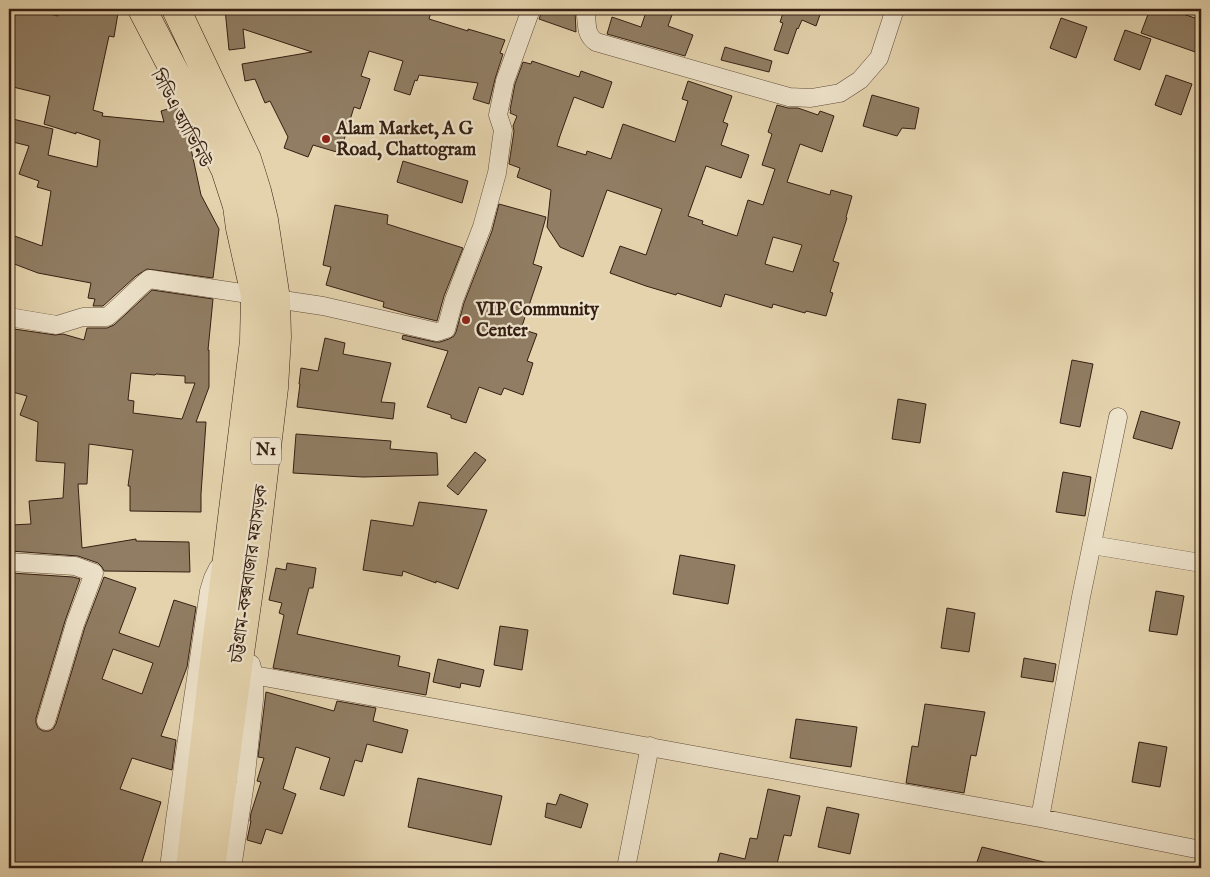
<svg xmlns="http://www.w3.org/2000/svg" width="1210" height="877" viewBox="0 0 1210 877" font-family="'IM FELL English','Noto Serif Bengali',serif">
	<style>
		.building { fill: #907d63; stroke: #351f13; fill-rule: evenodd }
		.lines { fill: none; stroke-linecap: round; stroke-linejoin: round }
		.minor-casing { stroke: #614c3a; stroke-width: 19 }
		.trunk-casing { stroke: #351f13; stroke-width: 29 }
		.minor { stroke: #ede2ca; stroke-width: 18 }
		.trunk { stroke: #e4d3ad; stroke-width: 28 }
		.poi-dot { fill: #8f2418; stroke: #ede2ca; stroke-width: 2 }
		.labels { text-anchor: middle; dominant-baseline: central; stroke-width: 4.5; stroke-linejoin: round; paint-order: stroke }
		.shield { fill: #ede2ca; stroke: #6c5a4a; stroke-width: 1 }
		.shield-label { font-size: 16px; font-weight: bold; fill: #351f13 }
		.street-label { font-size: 18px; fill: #351f13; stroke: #ede2ca }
		.poi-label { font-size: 18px; font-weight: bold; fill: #351f13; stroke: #ede2ca; text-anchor: start }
	</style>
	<rect width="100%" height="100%" fill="#e4d3ad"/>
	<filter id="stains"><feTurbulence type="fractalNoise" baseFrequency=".004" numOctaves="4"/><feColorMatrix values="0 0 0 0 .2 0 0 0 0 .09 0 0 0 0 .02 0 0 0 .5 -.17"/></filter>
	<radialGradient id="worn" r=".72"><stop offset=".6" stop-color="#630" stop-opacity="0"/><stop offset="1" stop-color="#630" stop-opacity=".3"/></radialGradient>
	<path class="building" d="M9,9H31L58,16L60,9H96L118,13L114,37L109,36L93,110L103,113L102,116L164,122L161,111L175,107L189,135H188L201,195L219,229L213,278L147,269L136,276L103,306H93L95,299L88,298L91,283L38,273L9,262V234L42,246L51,191L37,187L39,181L19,174L29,146L9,141V118L53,129L48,155L97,167L100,140L76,132V134L44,124L50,96L9,86Z
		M225,9H432L429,19L468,31V29L505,40L500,53L503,54L495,79L489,104L473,99L478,83L419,75L417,81L415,80L410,95L394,90L403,61L369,51L361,76L370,79L360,109L354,107L340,153L313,145L308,157L284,148L288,137L270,101L265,103L255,79L245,81L242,64L312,52L243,29L245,48L229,50Z
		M543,9H567L575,11L576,32L539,19Z
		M647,9H674L668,26L693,35L685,56L607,34L612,17L641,27Z
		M775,9H822L816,26L802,20L798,29L797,28L788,54L774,50L783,23L780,22L783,13Z
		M1150,9H1168L1201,20V54L1141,33Z
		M1061,18L1087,27L1076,58L1050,48Z
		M1125,30L1151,39L1140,70L1114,60Z
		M725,47L772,61L769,72L721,60Z
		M532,61L579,77L581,71L612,82L603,108L574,97L560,136L557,146L586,155L587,151L611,159L623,124L675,142L688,101L682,99L688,81L732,96L723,122L728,124L721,145L749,155L741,178L706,166L688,216L703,221L702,224L737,236L748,200L763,205L775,169L762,165L772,134L768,132L777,105L788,108H798L818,115L820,111L834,116L822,152L800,144L787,182L830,195L831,190L852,196L846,217L847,218L833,261L839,263L830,292L833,293L826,316L806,311L805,313L773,304L772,308L725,294L721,307L677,293L676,295L646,286L610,273L620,246L646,255L662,209L607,190L583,257L560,247L547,227L551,190L517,177L520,168L509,164L514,131L513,126L517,116L510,113L511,111L510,110L515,84L523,62L531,64ZM773,237L802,245L793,272L765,264Z
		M1166,75L1192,84L1181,115L1155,105Z
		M872,95L919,108L915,129L902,128L897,136L863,126Z
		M403,161L468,181L462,203L397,182Z
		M499,204L546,217L533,264L542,267L521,329L537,334L527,361L533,363L523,395L504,388L501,395L479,387L466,423L451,418V415L427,407L448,351L402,339L403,335L435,342H440L449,339L454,336L456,332L464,303L492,231Z
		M335,205L388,215L387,224L463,248L444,296L437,321L408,314L383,307L384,302L326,285L331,267L323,265Z
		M152,290L213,299L208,350H209V387L196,422H206L201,494V512L130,511V486H128L133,450L89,444L87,484H78L82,548L136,539V541L189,542L190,572L104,571L102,567L98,563L78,556L11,551V525L31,524L29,501L63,498L65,463L36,461L38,422L20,415L27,396L9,391V348L14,329L55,335L63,334L84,340L87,328H107L114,325ZM131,373L155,375L156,374L185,376V383H195L182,419L133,413L134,401L128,400Z
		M325,338L345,343L343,354L391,363L381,402L395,403L393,419L297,407L300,384H299L301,368L318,371Z
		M1072,360L1093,364L1080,427L1060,423Z
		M898,399L926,404L920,443L892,439Z
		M1141,411L1180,422L1172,449L1133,438Z
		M296,434L391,441L390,449L437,453L438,475L363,477L293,473Z
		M475,452L486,460L458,495L447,486Z
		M1063,472L1091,477L1085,516L1056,512Z
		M419,502L487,510L458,589L436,581V583L403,571L402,576L363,570L371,520L413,526Z
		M680,555L735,565L728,604L673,594Z
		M287,563L316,568L313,588H309L297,634L400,656L398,666L430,673L426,695L273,668L284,615L279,613L282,603L269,600L276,568L286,570Z
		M11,573L73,577L80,579L65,621L36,718V723L38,728L43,731H49L53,729L56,724L85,627L104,577L136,588L119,633L159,647L174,600L196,607L187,667L161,736L176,740L172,770L132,758L120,789L161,802L140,868H9V586ZM113,649L153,663L142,694L102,679Z
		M1156,591L1184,596L1177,635L1149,631Z
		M947,608L975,613L969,652L941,648Z
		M500,626L528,630L522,670L494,665Z
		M1024,658L1056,664L1053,682L1021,677Z
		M438,659L484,670L480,687L461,683L460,688L433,682Z
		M266,692L334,711L337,701L376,708L373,721L408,730L402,753L367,744L362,762L355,760L344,796L320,789L330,758L296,747L283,789L296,794L282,834L266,829L261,844L247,840L251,821H250L251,813L261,782L257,781L264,758L258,757Z
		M925,704L985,712L976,756L971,755L964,793L906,783L912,746L918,747Z
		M796,719L857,727L851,767L790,758Z
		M1139,742L1167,747L1160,787L1132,782Z
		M418,778L502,796L491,845L408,827Z
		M768,789L800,796L791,836L784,835L776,868H716L720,853L745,859L750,838L757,839Z
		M560,794L588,804L581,828L545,817L547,803L556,805Z
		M827,807L859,814L850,854L818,847Z
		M982,847L1048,863L1047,868H975Z"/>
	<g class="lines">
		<defs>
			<path id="minor" d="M585,9C588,22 584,34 596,42L789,97L811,98L840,93L860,80L879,58L895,9
				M276,299L323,306L437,332L446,329L454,300L482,227L497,173L503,130L498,115L505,81L531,9
				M9,317L57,325L83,317H107C122,305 134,291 149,279L255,295
				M1092,545L1201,563
				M9,562L75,566L94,573L75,624L46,721
				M254,675L1040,818L1201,850
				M1040,818L1081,597L1118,417
				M169,868L175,820L209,591L213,578L218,568
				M232,868L245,783L254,700V675L251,664
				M626,868L650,746"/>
			<path id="trunk" d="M142,9L225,169L237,206L240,228L255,295L254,341L212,679L190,868
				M176,9L247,159L257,191L264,220L276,299L277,337L274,388L254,555L236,681L211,868"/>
		</defs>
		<use href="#minor" class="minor-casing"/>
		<use href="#trunk" class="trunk-casing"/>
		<use href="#minor" class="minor"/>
		<use href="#trunk" class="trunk"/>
	</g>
	<g class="poi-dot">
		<circle cx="326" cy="139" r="5"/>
		<circle cx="466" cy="320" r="5"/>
	</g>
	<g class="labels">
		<rect class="shield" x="251" y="437.5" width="30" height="27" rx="4"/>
		<g class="shield-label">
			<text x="266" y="451">N1</text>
		</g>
		<g class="street-label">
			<text transform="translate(180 119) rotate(62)">সিডিএ অ্যাভিনিউ</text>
			<text transform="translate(250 574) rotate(-82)">চট্টগ্রাম-কক্সবাজার মহাসড়ক</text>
		</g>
		<g class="poi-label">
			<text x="336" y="129">Alam Market, A G<tspan x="336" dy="21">Road, Chattogram</tspan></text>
			<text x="476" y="310">VIP Community<tspan x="476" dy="21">Center</tspan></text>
		</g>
	</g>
	<rect width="1210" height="877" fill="none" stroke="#e4d3ad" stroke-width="30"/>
	<rect x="10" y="10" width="1190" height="857" fill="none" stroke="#351f13" stroke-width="2.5"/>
	<rect x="15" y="15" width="1180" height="847" fill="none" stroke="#351f13"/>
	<rect width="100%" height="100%" filter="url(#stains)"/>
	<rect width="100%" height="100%" fill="url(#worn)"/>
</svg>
